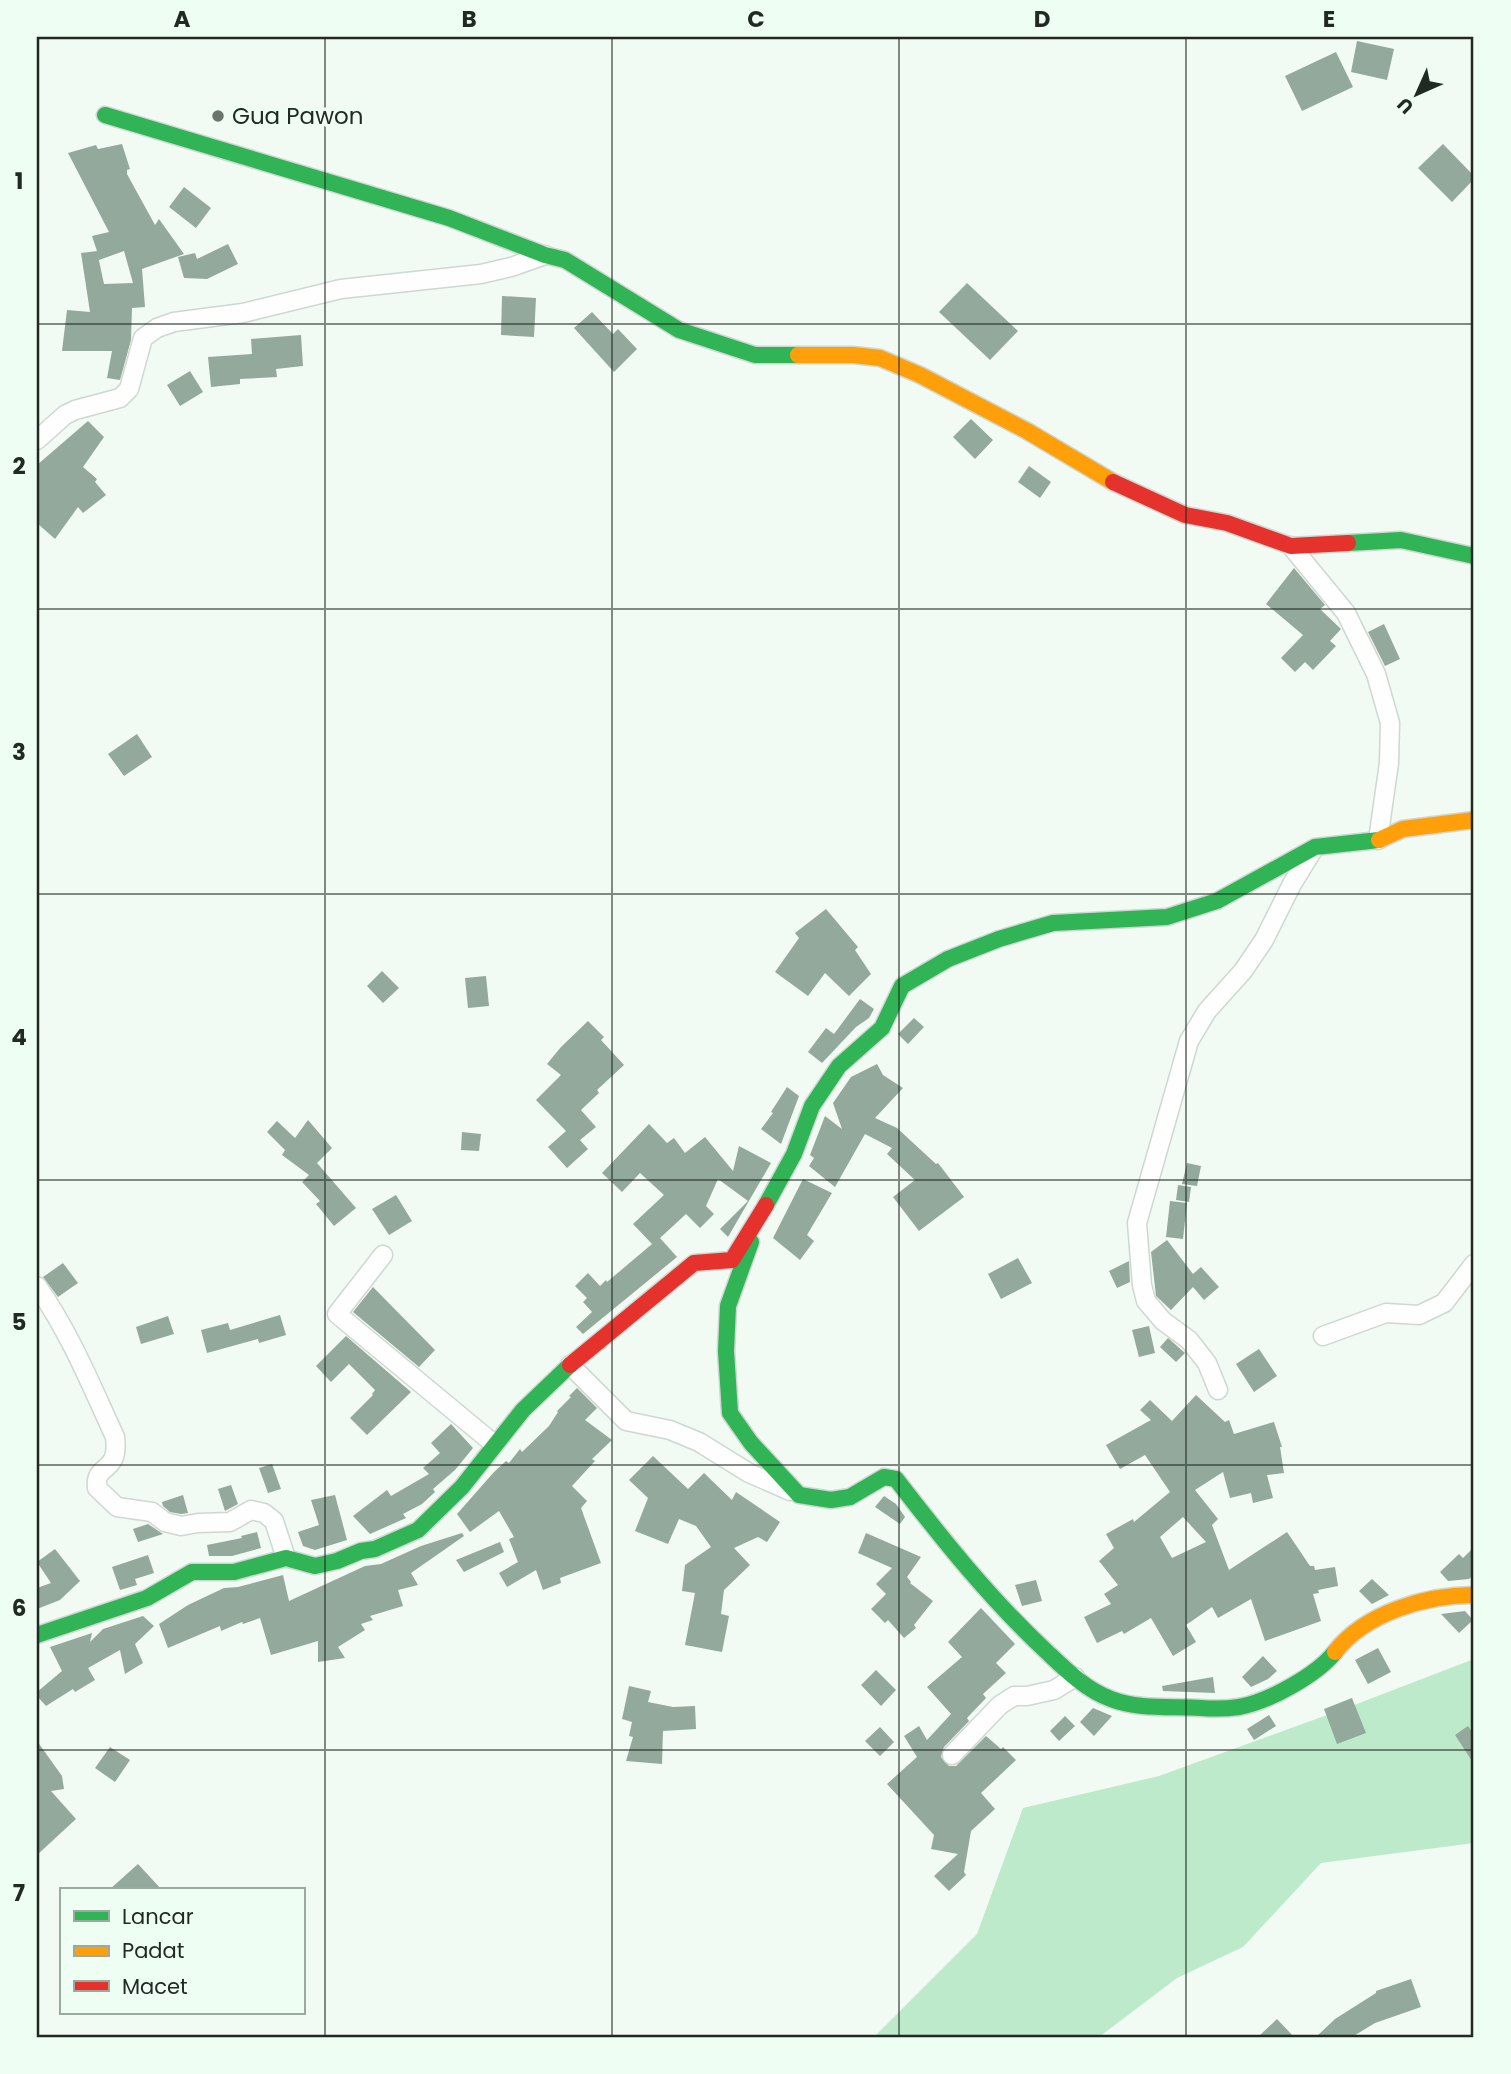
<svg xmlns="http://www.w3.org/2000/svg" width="1511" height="2074" viewBox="0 0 1511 2074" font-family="Poppins,sans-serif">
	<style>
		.green { fill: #bdeaca }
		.building { fill: #92a99b; fill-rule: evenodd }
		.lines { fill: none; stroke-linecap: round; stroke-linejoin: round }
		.street-casing { stroke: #ced7d1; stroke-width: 21 }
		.fast-casing { stroke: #ced7d1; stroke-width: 19 }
		.slow-casing { stroke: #ced7d1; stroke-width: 19 }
		.jam-casing { stroke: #ced7d1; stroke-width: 19 }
		.street { stroke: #fdfefd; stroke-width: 18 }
		.fast { stroke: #30b455; stroke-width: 16 }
		.slow { stroke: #ff9f0a; stroke-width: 16 }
		.jam { stroke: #e5322d; stroke-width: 16 }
		.grid { fill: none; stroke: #202a23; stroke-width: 2; stroke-opacity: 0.55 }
		.poi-dot { fill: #6a736c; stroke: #eefef2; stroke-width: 2.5 }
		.labels { text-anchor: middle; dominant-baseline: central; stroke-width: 7; stroke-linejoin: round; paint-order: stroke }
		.poi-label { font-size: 23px; fill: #202a23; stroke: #eefef2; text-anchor: start }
		.neatline { fill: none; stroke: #202a23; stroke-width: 2.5 }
		.grid-label { font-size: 23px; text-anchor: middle; font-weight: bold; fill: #202a23 }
	</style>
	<rect width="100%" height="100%" fill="#f2faf4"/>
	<path class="green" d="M1474,1659V1843L1321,1863L1243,1947L1177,1978L1099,2037H874L977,1934L1023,1808L1159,1776L1349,1707Z"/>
	<path class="building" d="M1357,41L1394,49L1387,80L1351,72Z
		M1336,52L1353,87L1302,111L1285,76Z
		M122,144L130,169L127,170V174L155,225L159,219L184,254L142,269L145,307L132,308L131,340L120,380L107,378L112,351H62L67,310L90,312L81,253L97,251L92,236L109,232L68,153L96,145L98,149ZM124,251L133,283L104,284L98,256L99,260Z
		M1443,144L1474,176V179L1452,202L1418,168Z
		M184,187L211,208L196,228L169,207Z
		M228,244L238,264L207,279L184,278L178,257L195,253L197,259Z
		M967,283L1018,331L990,360L939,312Z
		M502,296L536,298L534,337L501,335Z
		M592,312L613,334L618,329L637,349L614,372L574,328Z
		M301,335L303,366L276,369L277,377L240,379V384L211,387L208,357L252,354L251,339Z
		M190,371L203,392L180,406L167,385Z
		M971,419L993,440L975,459L953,437Z
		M88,421L104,437L83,467L97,479L95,482L106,495L83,513L78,507L55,539L37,523V465Z
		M1029,466L1051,482L1040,498L1018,482Z
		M1294,568L1325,605L1320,609L1341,629L1330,641L1336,646L1313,670L1305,662L1295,672L1281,658L1303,635L1266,604Z
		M1384,624L1400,659L1385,666L1368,632Z
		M137,734L152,757L124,776L108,754Z
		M826,909L858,947L855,950L871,974L849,996L825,973L808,996L775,972L799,938L795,933Z
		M382,971L399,988L383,1003L367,986Z
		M486,976L489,1006L468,1008L465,978Z
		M860,999L874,1009L869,1018L856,1027L822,1063L808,1052L826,1028L834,1034Z
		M914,1018L924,1027L908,1044L898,1034Z
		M588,1021L604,1037L601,1040L624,1065L597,1090L599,1093L581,1110L596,1127L580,1140L588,1149L567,1168L548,1147L566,1131L536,1100L561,1075L547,1064L561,1047Z
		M877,1064L883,1075L903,1088L875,1118L897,1128L936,1164L938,1163L964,1197L919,1231L893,1197L915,1180L887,1154L892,1148L865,1134L835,1187L809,1166L814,1158L810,1155L825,1116L842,1129L833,1103L851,1077Z
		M787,1087L799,1096L781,1144L761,1129L773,1113L771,1112Z
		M308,1120L332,1148L317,1163L356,1208L334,1226L316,1204L320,1201L302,1182L309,1175L282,1155L285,1150L267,1132L277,1121L295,1138Z
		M649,1124L667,1143L674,1138L685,1153L705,1137L733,1171L739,1146L771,1163L728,1237L720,1229L748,1201L718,1179L706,1206L714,1214L700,1228L686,1214L660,1238L677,1257L583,1334L576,1327L592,1312L583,1302L587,1298L575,1286L588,1273L600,1286L606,1280L607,1282L652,1244L633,1224L664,1195L640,1173L622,1192L602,1173Z
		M462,1132L481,1134L479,1151L461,1150Z
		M1187,1163L1201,1166L1197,1186L1182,1184Z
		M803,1179L832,1193L807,1235L814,1241L800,1260L773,1238Z
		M1178,1185L1191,1187L1189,1202L1176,1200Z
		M396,1195L412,1221L389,1235L372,1209Z
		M1170,1201L1187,1203L1183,1239L1166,1237Z
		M1167,1240L1193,1274L1201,1267L1219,1287L1204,1300L1193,1287L1171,1310L1156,1296L1151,1252Z
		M1018,1258L1032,1283L1001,1299L988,1274Z
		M1129,1261L1130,1282L1117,1288L1109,1271Z
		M63,1263L78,1283L58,1297L43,1277Z
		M373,1287L435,1350L419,1367L353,1312Z
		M280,1315L286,1335L259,1343L258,1339L207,1353L201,1330L228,1323L230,1330Z
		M168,1316L174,1334L141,1344L136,1327Z
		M1149,1326L1155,1353L1139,1357L1132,1330Z
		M346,1336L411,1392L367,1435L350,1418L373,1395L372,1394L375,1390L349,1364L331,1382L316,1366Z
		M1168,1338L1185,1353L1176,1362L1160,1347Z
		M1259,1349L1277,1376L1254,1392L1236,1364Z
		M577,1388L597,1408L585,1420L612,1440L592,1459L595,1461L572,1486L587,1501L581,1508L601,1563L560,1578L561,1583L543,1590L536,1570L507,1587L499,1573L518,1562L509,1539L514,1537L499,1511L470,1532L457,1514L494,1472L506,1461L509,1463L520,1449L522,1452L549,1426L558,1412L557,1411L571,1397L569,1396Z
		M1196,1395L1225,1422L1229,1420L1234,1434L1274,1422L1282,1447H1280L1284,1473L1267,1475L1273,1498L1253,1503L1251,1493L1230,1498L1223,1472L1195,1490L1218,1519L1212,1525L1229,1570L1287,1532L1310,1566H1314L1315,1570L1335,1567L1338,1586L1318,1590L1319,1593L1313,1594L1321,1621L1265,1641L1251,1599L1218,1618L1212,1607L1186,1625L1196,1642L1173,1656L1151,1618L1124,1634L1122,1631L1097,1643L1084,1617L1111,1604L1104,1594L1118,1585L1099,1561L1114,1548L1106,1534L1133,1519L1134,1522L1170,1492L1145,1455L1120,1469L1106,1445L1151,1420L1140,1410L1150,1400L1172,1421ZM1183,1517L1206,1542L1172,1558L1160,1537Z
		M451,1424L473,1448L455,1470L433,1489L435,1492L422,1504L403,1514L406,1518L370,1534L353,1516L387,1490L391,1496L429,1474L423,1468L440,1453L431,1443Z
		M653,1456L688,1489L704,1473L732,1500L736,1492L780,1522L767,1542L758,1537L734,1548L750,1565L724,1590L721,1614L729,1616L722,1652L685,1645L695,1593L682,1591L685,1565L711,1547L696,1526L679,1519L668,1544L635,1531L648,1498L629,1480Z
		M272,1464L281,1489L268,1493L259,1468Z
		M231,1485L238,1504L225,1511L218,1489Z
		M183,1495L188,1513L181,1514L170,1512L163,1506L162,1502Z
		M335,1495L347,1540L315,1550L303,1546L298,1532L319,1525L311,1500Z
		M884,1496L896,1504L905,1517L900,1524L875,1507Z
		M148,1524L163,1534L138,1542L133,1529Z
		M257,1532L261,1548L232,1556H209L207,1545L242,1538L241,1536Z
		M462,1533L464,1536L411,1573L418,1585L398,1590L403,1606L370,1616L373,1620L361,1624L365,1630L338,1647L345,1658L318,1662V1641L271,1655L260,1618L243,1624L242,1622L221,1631L220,1626L168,1648L159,1624L188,1605L224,1588L238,1587L283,1575L289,1601L365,1566L381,1564L421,1546Z
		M866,1533L921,1557L907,1577L911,1582L910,1583L933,1601L914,1625L916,1628L904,1638L888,1620L885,1623L871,1609L886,1594L876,1584L892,1568L858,1553Z
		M500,1542L504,1552L464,1572L456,1560Z
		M1474,1547V1574L1469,1579L1448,1581L1440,1572L1459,1554L1463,1558Z
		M55,1549L80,1581L60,1600L37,1609V1588L51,1583L37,1562Z
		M148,1555L154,1573L135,1579L137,1585L120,1590L112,1567Z
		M1372,1579L1389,1595L1372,1604L1359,1591Z
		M1036,1580L1042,1601L1022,1606L1015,1585Z
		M981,1608L1015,1644L996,1663L1006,1673L983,1694L986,1698L967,1718L969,1721L944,1747L941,1757L949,1766H956L986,1736L1001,1749L1003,1747L1016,1760L981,1793L995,1809L971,1831L964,1872L966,1875L949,1891L934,1876L958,1854L931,1849L934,1835L887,1784L917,1757L904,1736L919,1726L927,1740L951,1714L927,1687L962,1657L948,1642Z
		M1465,1611L1473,1620L1459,1633L1441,1614Z
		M143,1616L154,1626L135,1644L143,1663L125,1674L120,1650L88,1668L95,1680L75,1692L73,1689L46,1706L37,1696V1692L62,1671L50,1647L92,1633L90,1642L103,1629Z
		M1378,1648L1391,1672L1368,1684L1355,1660Z
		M1263,1656L1277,1671L1268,1679L1251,1687L1242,1677Z
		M876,1670L896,1690L881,1706L861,1685Z
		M1213,1677L1215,1693L1163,1691L1162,1686Z
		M629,1686L651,1691L648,1702L673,1707L695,1706L696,1729L663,1731L662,1764L626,1761L633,1737L629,1736L632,1722L622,1719Z
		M1352,1698L1366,1733L1337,1744L1324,1709Z
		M1093,1708L1112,1716L1094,1736L1080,1722Z
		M1269,1715L1276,1726L1254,1740L1247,1729Z
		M1065,1716L1075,1726L1059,1741L1050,1731Z
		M1468,1726L1474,1735V1764L1455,1735Z
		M880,1727L894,1742L880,1756L865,1741Z
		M37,1741L62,1776L64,1789L51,1791L76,1819L37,1855Z
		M110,1747L130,1760L115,1782L95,1768Z
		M138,1864L162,1890H109Z
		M1411,1979L1421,2007L1375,2023L1352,2037H1316L1335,2019L1376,1993V1991Z
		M1277,2019L1294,2037H1258Z"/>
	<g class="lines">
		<defs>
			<path id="street" d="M37,440L65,415L75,410L120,398L129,389L143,338L157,328L174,322L243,313L341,289L481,274L511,267L545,255
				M1291,546L1346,613L1376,674L1390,723L1389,763L1378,840
				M383,1255L337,1314L494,1444
				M37,1286C70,1333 91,1385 115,1437C120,1475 94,1462 97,1488L117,1507L152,1512L165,1522L181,1526L198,1523L230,1522L251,1510L264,1513L274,1521L286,1558
				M1323,1336L1386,1313L1419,1315L1444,1303L1474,1264
				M570,1365L626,1421L670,1430L699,1442L749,1473L790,1491
				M1218,1390L1207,1363L1189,1340L1163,1321L1146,1301L1142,1285L1137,1223L1189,1041L1207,1011L1243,971L1264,940L1292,884L1313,850
				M952,1755L1000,1705L1014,1696H1027L1054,1690L1075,1677"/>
			<path id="fast" d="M105,115L449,218L545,255L565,260L679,330L755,355H798
				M1348,543L1401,540L1474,556
				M766,1205L794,1154L812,1106L839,1066L882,1028L902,986L948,959L999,939L1053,923L1167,917L1217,901L1315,847L1379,840
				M751,1242L728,1306L726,1351L730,1413L751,1443L799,1495L831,1500L850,1497L884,1477L896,1479C943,1540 991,1600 1047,1652C1066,1670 1086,1690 1111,1699C1139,1710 1172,1706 1201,1708C1214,1709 1226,1709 1239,1707C1268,1702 1317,1675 1335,1652
				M37,1635L147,1598L192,1572H234L286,1558L315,1566L337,1561L361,1551L375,1549L418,1530L462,1487L523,1410L570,1365"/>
			<path id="slow" d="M798,355H853L880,358L920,375L1027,431L1113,482
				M1379,840L1403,829L1474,820
				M1335,1652C1365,1613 1426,1595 1474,1595"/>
			<path id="jam" d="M1113,482L1185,515L1227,523L1291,546L1348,543
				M570,1365L694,1263L732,1260L766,1205"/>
		</defs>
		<use href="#street" class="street-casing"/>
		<use href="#fast" class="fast-casing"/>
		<use href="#slow" class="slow-casing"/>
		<use href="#jam" class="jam-casing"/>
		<use href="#street" class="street"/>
		<use href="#fast" class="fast"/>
		<use href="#slow" class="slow"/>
		<use href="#jam" class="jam"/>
	</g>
	<path class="grid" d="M325,37V2037M612,37V2037M899,37V2037M1186,37V2037M37,324H1474M37,609H1474M37,894H1474M37,1180H1474M37,1465H1474M37,1750H1474"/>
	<circle class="poi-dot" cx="218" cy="116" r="7"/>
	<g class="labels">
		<g class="poi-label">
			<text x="232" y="116">Gua Pawon</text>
		</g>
	</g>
	<rect width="1511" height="2074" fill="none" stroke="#eefef2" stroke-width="77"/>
	<rect x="60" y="1888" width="245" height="126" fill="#eefef2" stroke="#9ca99f" stroke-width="2"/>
	<rect x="74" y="1911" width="35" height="10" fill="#30b455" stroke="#9ca99f" stroke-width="2"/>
	<text x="122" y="1924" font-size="21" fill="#202a23">Lancar</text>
	<rect x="74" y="1946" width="35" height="10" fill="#ff9f0a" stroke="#9ca99f" stroke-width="2"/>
	<text x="122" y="1958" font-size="21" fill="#202a23">Padat</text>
	<rect x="74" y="1981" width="35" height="10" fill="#e5322d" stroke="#9ca99f" stroke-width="2"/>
	<text x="122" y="1994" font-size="21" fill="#202a23">Macet</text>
	<g transform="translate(1417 94) rotate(225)" stroke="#eefef2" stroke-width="5" paint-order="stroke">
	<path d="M0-5L12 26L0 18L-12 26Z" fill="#202a23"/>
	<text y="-10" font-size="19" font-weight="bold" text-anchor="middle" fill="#202a23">U</text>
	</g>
	<rect x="38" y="38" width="1434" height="1998" class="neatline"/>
	<g class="grid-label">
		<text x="182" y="27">A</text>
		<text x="469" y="27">B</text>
		<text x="756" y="27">C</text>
		<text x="1042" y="27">D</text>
		<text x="1329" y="27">E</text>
		<text x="19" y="189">1</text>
		<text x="19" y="474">2</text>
		<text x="19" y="760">3</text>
		<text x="19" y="1045">4</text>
		<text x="19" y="1330">5</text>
		<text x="19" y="1616">6</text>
		<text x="19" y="1901">7</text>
	</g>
</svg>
